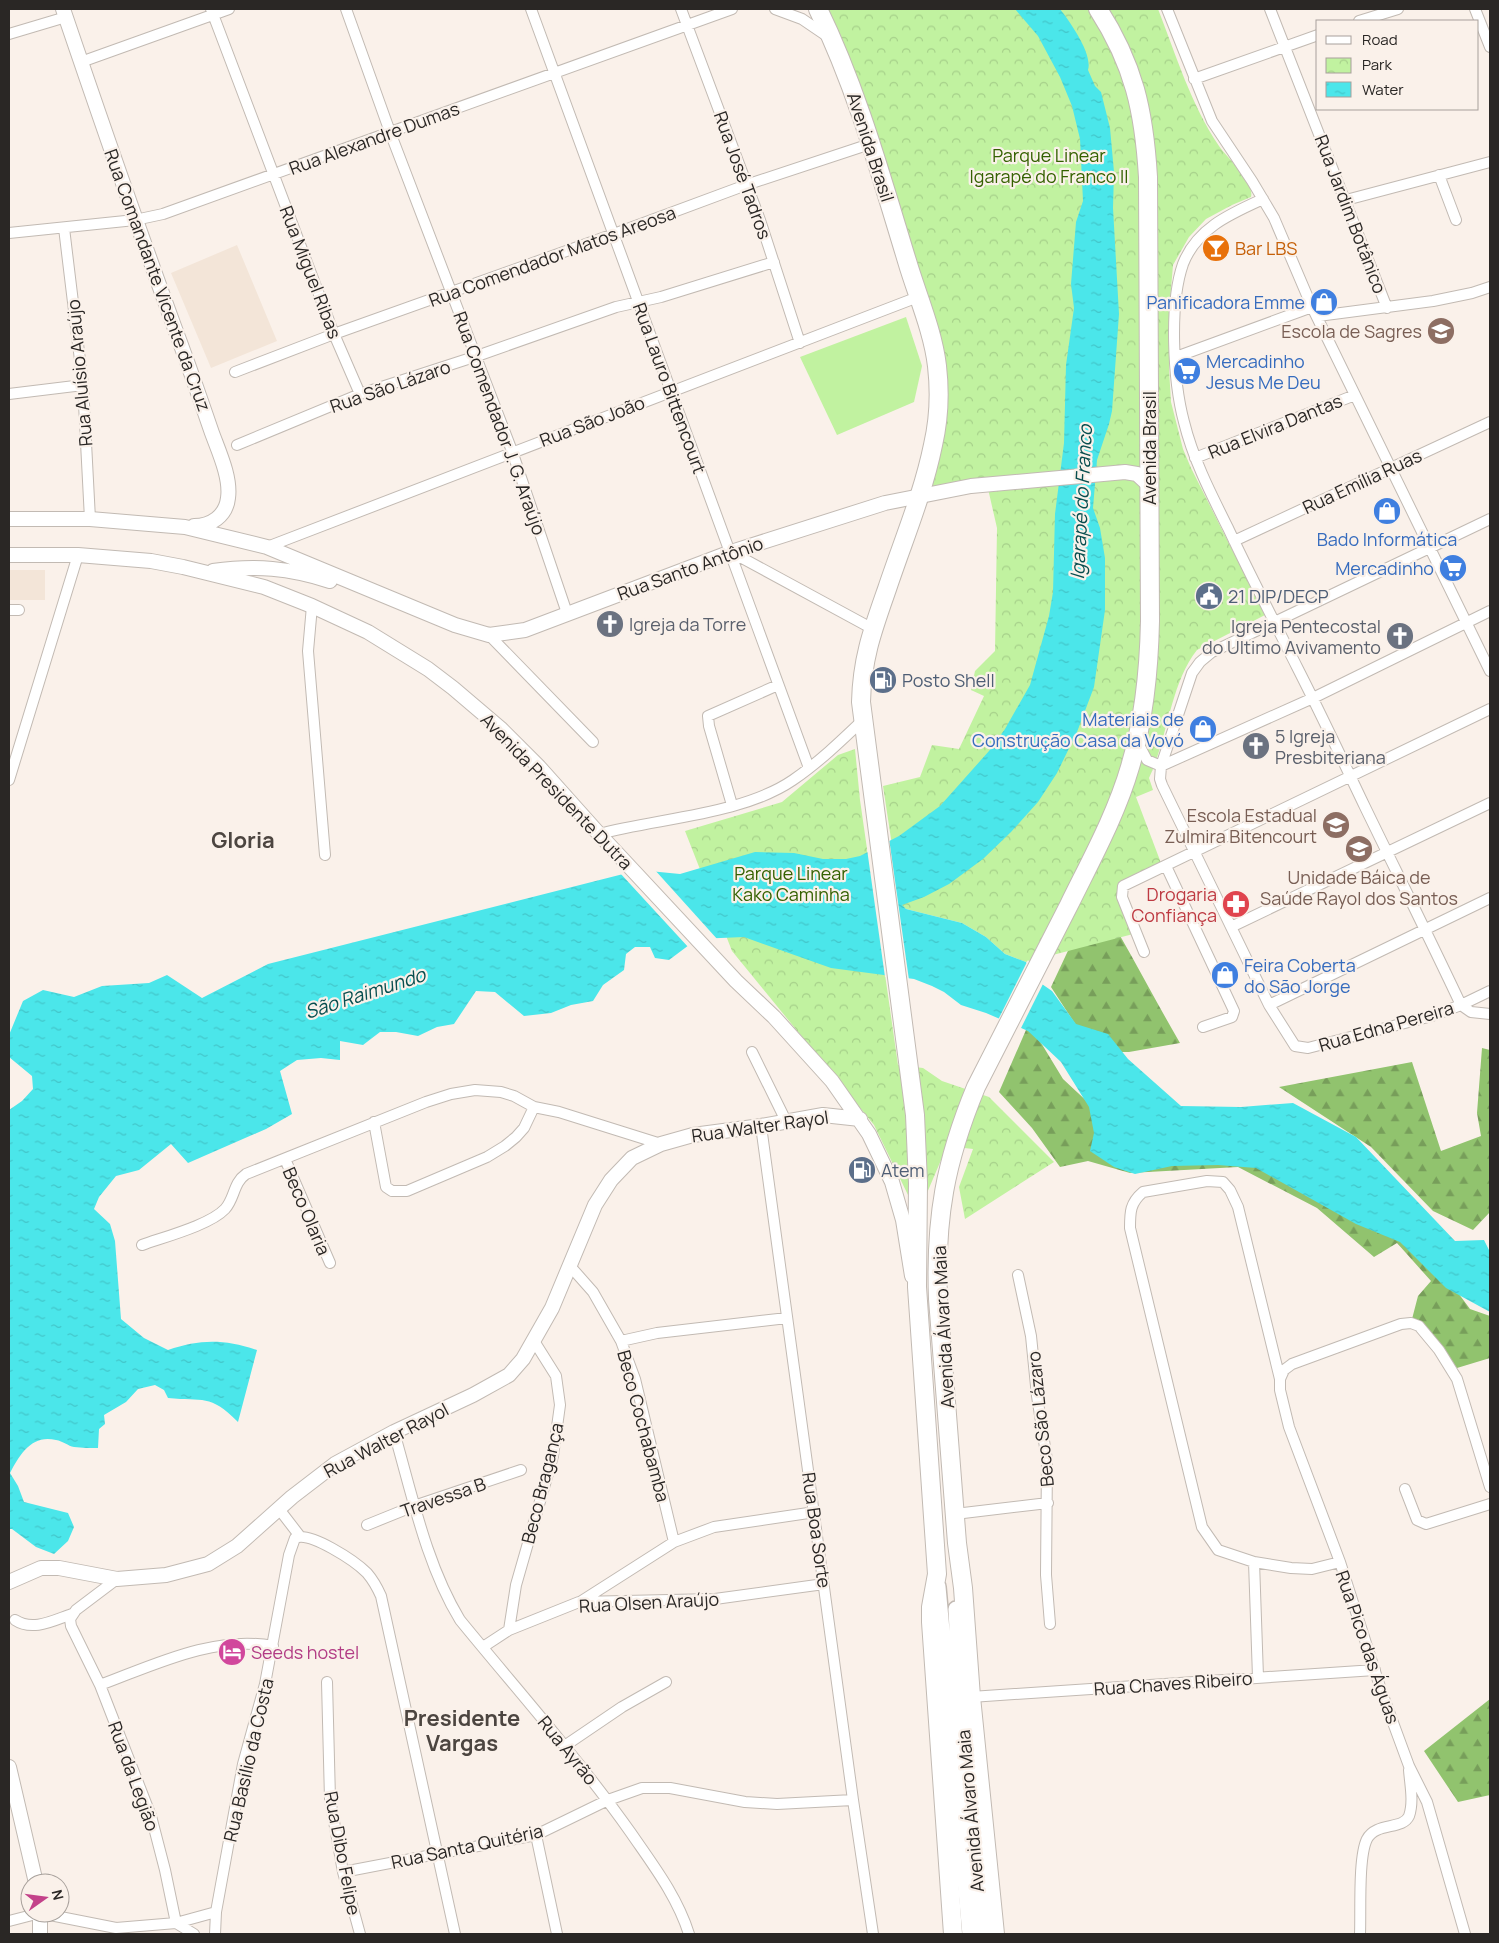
<svg xmlns="http://www.w3.org/2000/svg" width="1499" height="1943" viewBox="0 0 1499 1943" font-family="Manrope,sans-serif">
	<style>
		.built { fill: #f3e5d8 }
		.green { fill: #c1f2a0 }
		.forest { fill: url(#forest-firs) }
		.park { fill: url(#park-crowns) }
		.water { fill: url(#water-ripples) }
		.pier { fill: #faf1ea }
		.lines { fill: none; stroke-linecap: round; stroke-linejoin: round }
		.street-casing { stroke: #c2bab3; stroke-width: 12 }
		.secondary-casing { stroke: #c2bab3; stroke-width: 16 }
		.primary-casing { stroke: #c2bab3; stroke-width: 18 }
		.highway-casing { stroke: #c2bab3; stroke-width: 20 }
		.street { stroke: #fff; stroke-width: 10 }
		.secondary { stroke: #fff; stroke-width: 14 }
		.primary { stroke: #fff; stroke-width: 15 }
		.highway { stroke: #fff; stroke-width: 18 }
		.labels { text-anchor: middle; dominant-baseline: central; stroke-width: 4.5; stroke-linejoin: round; paint-order: stroke }
		.street-label { font-size: 18px; fill: #2a2725; stroke: #faf1ea }
		.park-label { font-size: 18px; fill: #346100; stroke: #faf1ea }
		.food-label { font-size: 18px; fill: #c56008; stroke: #faf1ea; text-anchor: start }
		.shop-label { font-size: 18px; fill: #366cbe; stroke: #faf1ea; text-anchor: end }
		.education-label { font-size: 18px; fill: #785e54; stroke: #faf1ea; text-anchor: end }
		.service-label { font-size: 18px; fill: #4e5e75; stroke: #faf1ea; text-anchor: start }
		.worship-label { font-size: 18px; fill: #5b616d; stroke: #faf1ea; text-anchor: start }
		.health-label { font-size: 18px; fill: #be3a42; stroke: #faf1ea; text-anchor: end }
		.hotel-label { font-size: 18px; fill: #b23c85; stroke: #faf1ea; text-anchor: start }
		.water-label { font-size: 19px; font-style: italic; fill: #074e4f; stroke: #faf1ea }
		.district-label { font-size: 22px; font-weight: bold; fill: #4c4540; stroke: #faf1ea }
	</style>
	<defs>
		<pattern id="forest-firs" width="22" height="20" patternUnits="userSpaceOnUse" patternTransform="scale(1.25)"><rect width="22" height="20" fill="#91c36e"/><path d="M5 1l3.5 6h-7zM16 11l3.5 6h-7z" fill="#779e5a"/></pattern>
		<pattern id="park-crowns" width="20" height="18" patternUnits="userSpaceOnUse" patternTransform="scale(1.25)"><rect width="20" height="18" fill="#c1f2a0"/><path d="M2 6a3 3 0 1 1 6 0M12 15a3 3 0 1 1 6 0" fill="none" stroke="#a6d08a"/></pattern>
		<pattern id="water-ripples" width="26" height="14" patternUnits="userSpaceOnUse" patternTransform="scale(1.25)"><rect width="26" height="14" fill="#4be6ea"/><path d="M2 4q2-2 4 0t4 0M15 11q2-2 4 0t4 0" fill="none" stroke="#42c5c9"/></pattern>
	</defs>
	<rect width="100%" height="100%" fill="#faf1ea"/>
	<path class="built" d="M237,245L277,341L211,368L171,273Z
		M9,570H45V600H9Z"/>
	<path class="green" d="M906,317L922,366L914,402L837,435L800,357Z"/>
	<path class="forest" d="M1095,893C1125,942 1151,993 1180,1043L1129,1052H1098L1083,1036L1051,987Z
		M1029,1023L1063,1079L1122,1134L1240,1128L1416,1236L1470,1309L1490,1316V1358L1457,1368L1412,1319L1418,1296L1431,1281L1397,1243L1374,1257L1317,1208L1238,1167L1130,1173L1088,1161L1060,1167L1032,1128L999,1092Z
		M1482,1048L1490,1050V1212L1473,1230L1433,1211L1371,1147L1279,1087L1412,1062L1441,1151L1481,1136L1477,1113Z
		M1490,1699V1795L1458,1802L1424,1751Z"/>
	<path class="park" d="M826,9H1158C1176,55 1191,105 1219,146C1227,158 1255,182 1251,197L1232,205L1206,219L1189,237L1173,265L1169,314V369L1171,402L1183,449L1191,468L1265,615L1197,650C1170,684 1168,738 1149,778L1153,790L1136,797L1164,871L1121,892L1137,933L1026,962L1005,954L986,937L962,923L906,909L901,905L883,786L920,777L932,745L959,749L984,696L971,690L975,671L995,651L997,528L986,480L928,489C938,460 946,431 947,400Z
		M855,749L860,800L898,1065L923,1068L942,1081L989,1097L1054,1162L965,1219L959,1187L973,1149L947,1146L924,1200L908,1195L874,1125L732,951L685,831L782,802L838,755Z"/>
	<path class="water" d="M1015,9H1060C1070,22 1093,54 1088,70L1095,86L1101,92L1110,128L1114,172L1113,208L1119,314L1112,411L1109,424L1097,460L1093,508L1100,528L1105,558V610L1094,687L1077,732L1057,773L1038,802L1011,832L983,859L949,884L924,897L902,905L906,909L962,923L986,937L1005,954L1026,962L1039,982L1052,991L1076,1024L1108,1034L1128,1059L1181,1106L1241,1107L1293,1103L1356,1137L1455,1241L1484,1240L1490,1252V1312L1446,1288L1400,1242L1356,1224L1256,1168L1218,1165L1172,1166L1135,1174L1114,1167L1090,1151L1094,1133L1089,1107L1061,1062L1028,1031L986,1013L961,1005L944,992L932,986L914,979L831,968L744,937L697,939L669,960L655,958L650,947H635L626,954L624,970L603,985L593,1001L571,1005L551,1013L524,1016L495,992L476,991L454,1024L437,1027L418,1036L396,1032H380L363,1045L340,1041V1060L321,1058L297,1060L280,1071L292,1114L266,1129L188,1163L171,1144L139,1170L116,1176L99,1197L94,1209L110,1224L115,1241L121,1319L144,1338L168,1350C200,1339 224,1339 257,1350L238,1422C209,1393 204,1402 168,1398L164,1390L155,1385L138,1389L126,1402L104,1415L105,1424L99,1429L98,1448C90,1448 82,1448 74,1447C68,1446 63,1441 56,1440C32,1434 20,1454 10,1473L18,1486L24,1502L68,1513L74,1527L68,1541L54,1554L36,1547L12,1529H9V1110L22,1101L33,1089L32,1076L9,1057V1035L23,1001L43,990L74,997L102,986L149,983L167,975L202,998L268,964L639,870L680,874L755,852L794,853L823,859H846L860,856L899,836L940,806L989,751L1005,729L1030,685L1049,616L1053,592L1055,514L1064,443L1066,365L1074,308L1071,284L1076,222L1083,201L1080,139L1072,106L1060,77L1038,36Z"/>
	<path class="pier" d="M889,838L909,980L885,977L867,849Z
		M639,868L654,869L718,940L698,941L689,948L620,873Z
		M1028,960L1044,982L1020,1030L998,1020Z"/>
	<g class="lines">
		<defs>
			<path id="street" d="M211,9L334,334L360,394
				M346,9L390,132L512,451L567,613
				M531,9L809,768
				M681,9L760,220L800,343
				M775,9L802,19L827,36
				M1167,9L1212,121L1252,181L1274,218L1312,307L1490,671
				M1270,9L1387,308
				M1475,9L1490,47
				M1359,21L1398,9
				M9,34L66,17
				M81,62L229,9
				M1194,79L1318,35
				M1439,175L1456,220
				M1263,199C1230,214 1197,228 1183,264C1169,304 1173,381 1184,422C1193,459 1211,494 1228,528C1250,575 1274,621 1297,667C1321,714 1343,761 1365,807C1397,873 1430,939 1461,1005L1471,1012L1490,1014
				M1346,200L1490,162
				M64,228L83,385L90,519
				M9,233L135,220L163,214L732,9
				M1318,316L1433,301L1472,293L1490,287
				M1176,357L1312,307
				M235,372L334,334L614,234L746,185L870,144
				M9,394L83,385
				M237,445L360,394L477,356L616,307L661,297L774,262
				M1195,458L1355,395
				M1234,541L1490,422
				M267,547L918,297
				M731,552L873,629
				M312,606L308,651L325,855
				M9,610H19
				M489,635L593,742
				M1137,741L1147,760L1161,766L1160,779L1162,785L1269,1005L1295,1046L1308,1048L1432,1016L1461,1005L1490,991
				M1161,766L1192,673L1200,662L1212,652L1490,519
				M1161,766L1313,698L1490,611
				M9,780L78,555
				M732,805L709,726L708,716L778,685
				M599,834C658,818 742,815 793,780C818,763 841,741 863,720
				M1166,866L1234,1011L1232,1017L1203,1027
				M1231,927L1490,803
				M1144,952L1122,897L1123,886L1490,709
				M1269,1005L1490,898
				M752,1052L786,1121
				M374,1122L386,1187L392,1191H407L487,1157L505,1146L516,1137L524,1128L534,1107
				M761,1126L853,1800L873,1934
				M285,1159L330,1263
				M142,1245C164,1237 210,1225 225,1209C235,1198 233,1183 246,1174L426,1102L451,1094L475,1090L501,1092L514,1096L534,1107L559,1112L661,1144
				M570,1266L593,1292L621,1341L635,1379L674,1542
				M1018,1275L1031,1336L1037,1396L1047,1460L1046,1575L1050,1624
				M621,1341L657,1333L787,1318
				M1280,1379L1238,1207L1230,1190L1223,1182L1207,1181L1143,1192C1130,1203 1130,1212 1130,1228L1202,1527L1218,1550L1254,1562L1291,1568L1312,1569L1340,1562
				M394,1432C412,1494 426,1564 460,1620C518,1691 578,1758 631,1833C653,1865 677,1896 689,1934
				M1405,1489L1417,1520L1426,1524L1490,1504
				M279,1509L299,1535
				M955,1514L1048,1503
				M367,1525L414,1506L521,1470
				M1254,1562L1258,1677
				M117,1579L76,1610L70,1619L71,1626L100,1685L151,1816L165,1870L176,1923L194,1934
				M580,1602L674,1542L714,1527L815,1512
				M15,1620C33,1632 54,1620 72,1614
				M509,1630L516,1585L553,1456L560,1405L556,1376L534,1341
				M483,1647L509,1630L579,1602L715,1599L824,1584
				M327,1682L330,1799L343,1872L360,1934
				M100,1685C154,1665 214,1635 273,1646
				M971,1697L1375,1670
				M566,1745L622,1707L666,1682
				M536,1835L557,1934
				M343,1872L536,1835L608,1800L642,1788H670L745,1802L777,1804L853,1800
				M9,1921L40,1913L116,1928L176,1923L216,1912
				M215,1934L216,1912L243,1764L265,1684L289,1555L295,1538C310,1531 355,1561 367,1573C373,1580 377,1587 381,1596L455,1934
				M1360,1934C1361,1913 1358,1857 1367,1839C1376,1822 1403,1830 1409,1816C1414,1802 1410,1784 1409,1770
				M1465,1934L1427,1802L1409,1766L1381,1690L1340,1562L1289,1427L1280,1390V1379L1284,1370L1292,1364L1401,1324L1411,1323L1419,1326L1439,1350L1457,1379L1490,1487"/>
			<path id="secondary" d="M63,9C100,118 138,228 178,337C190,369 201,401 212,433C219,452 231,478 228,498C226,516 211,526 194,526
				M9,519H90L185,527L267,547L455,625L489,635L525,630L731,552L885,503L971,486L1125,472L1137,474L1150,486
				M9,555H78L151,561L183,567L264,587L312,606L368,632L428,669L453,688L500,728L539,767L599,834L736,981L774,1017L832,1081L869,1134L892,1182L903,1220L912,1276
				M213,571C256,565 289,568 330,581
				M9,1582L41,1568H59L117,1579L166,1575L208,1564L237,1546L292,1497L335,1464L394,1432L473,1395L509,1375L523,1359L552,1308L595,1205L611,1180L632,1158L661,1144L693,1135L761,1126L823,1115L860,1119
				M9,1767L36,1883
				M40,1934V1913"/>
			<path id="primary" d="M938,1587L970,1934
				M956,1609L960,1688L982,1934"/>
			<path id="highway" d="M818,9C857,89 881,176 907,261C917,295 933,331 937,366C940,392 939,419 933,445C923,494 903,541 887,589C873,629 862,658 861,702L915,1115L918,1183L917,1287L937,1574L931,1607V1622L953,1934
				M995,1934L971,1697L963,1588L957,1543L938,1299C935,1218 945,1162 976,1087C1007,1026 1038,966 1069,905C1091,860 1116,815 1130,767C1144,720 1149,671 1150,621L1148,177C1144,111 1134,65 1098,9"/>
		</defs>
		<use href="#street" class="street-casing"/>
		<use href="#secondary" class="secondary-casing"/>
		<use href="#primary" class="primary-casing"/>
		<use href="#highway" class="highway-casing"/>
		<use href="#street" class="street"/>
		<use href="#secondary" class="secondary"/>
		<use href="#primary" class="primary"/>
		<use href="#highway" class="highway"/>
	</g>
	<defs>
		<symbol id="bar-disc" viewBox="-11 -11 22 22"><circle r="9.5" fill="#e8710a" stroke="#faf1ea"/><path d="M-6-5H6L.8 .8V4.5H3.5V6h-7V4.5H-.8V.8Z" fill="#fff"/></symbol>
		<symbol id="shop-disc" viewBox="-11 -11 22 22"><circle r="9.5" fill="#3f7fe0" stroke="#faf1ea"/><path d="M-5-2.5h2.3a2.7 3.5 0 0 1 5.4 0H5L5.5 6h-11ZM-1.5-2.5h3a1.5 2.3 0 0 0-3 0Z" fill="#fff"/></symbol>
		<symbol id="school-disc" viewBox="-11 -11 22 22"><circle r="9.5" fill="#8d6e63" stroke="#faf1ea"/><path d="M0-5L7-2L0 1L-7-2ZM-4 1L0 2.5L4 1V4Q0 6-4 4Z" fill="#fff"/></symbol>
		<symbol id="supermarket-disc" viewBox="-11 -11 22 22"><circle r="9.5" fill="#3f7fe0" stroke="#faf1ea"/><path d="M-6-5.5h2.5l.6 2H6L4.5 2H-2.5L-4.4-4H-6ZM-1.5 3.2a1.3 1.3 0 1 0 .1 0ZM3 3.2a1.3 1.3 0 1 0 .1 0Z" fill="#fff"/></symbol>
		<symbol id="civic-disc" viewBox="-11 -11 22 22"><circle r="9.5" fill="#5c6f8a" stroke="#faf1ea"/><path d="M-.6-6.5H3V-4.5H.6V-3L4-1V1h2V6H-6V1h2V-1L-.6-3ZM-1.2 2.5V6h2.4V2.5Z" fill="#fff"/></symbol>
		<symbol id="church-disc" viewBox="-11 -11 22 22"><circle r="9.5" fill="#6b7280" stroke="#faf1ea"/><path d="M-1.2-6h2.4v3.5h3.3v2.4h-3.3V6h-2.4V-.1h-3.3v-2.4h3.3Z" fill="#fff"/></symbol>
		<symbol id="fuel-disc" viewBox="-11 -11 22 22"><circle r="9.5" fill="#5c6f8a" stroke="#faf1ea"/><path d="M-5.5-6h7V0h2V4h1.3V-2.5L3-4.5l.8-.8L6-3V5H2.5V1h-1V6h-7ZM-4.2-4.7v3.2H.2V-4.7Z" fill="#fff"/></symbol>
		<symbol id="pharmacy-disc" viewBox="-11 -11 22 22"><circle r="9.5" fill="#e0444e" stroke="#faf1ea"/><path d="M-2-6h4v4h4v4h-4v4h-4v-4h-4v-4h4Z" fill="#fff"/></symbol>
		<symbol id="hotel-disc" viewBox="-11 -11 22 22"><circle r="9.5" fill="#d1479c" stroke="#faf1ea"/><path d="M-6-4.5h1.5V1H6V5H4.5V3h-9V5H-6ZM-4 0a1.8 1.8 0 1 1 3.6 0ZM.5 0V-2.5h3Q6-2.5 6 0Z" fill="#fff"/></symbol>
	</defs>
	<g fill-rule="evenodd">
		<use href="#bar-disc" x="1200" y="232" width="32" height="32"/>
		<use href="#shop-disc" x="1308" y="286" width="32" height="32"/>
		<use href="#school-disc" x="1425" y="315" width="32" height="32"/>
		<use href="#supermarket-disc" x="1171" y="355" width="32" height="32"/>
		<use href="#shop-disc" x="1371" y="495" width="32" height="32"/>
		<use href="#supermarket-disc" x="1437" y="552" width="32" height="32"/>
		<use href="#civic-disc" x="1193" y="580" width="32" height="32"/>
		<use href="#church-disc" x="594" y="608" width="32" height="32"/>
		<use href="#church-disc" x="1384" y="620" width="32" height="32"/>
		<use href="#fuel-disc" x="867" y="664" width="32" height="32"/>
		<use href="#shop-disc" x="1187" y="713" width="32" height="32"/>
		<use href="#church-disc" x="1240" y="730" width="32" height="32"/>
		<use href="#school-disc" x="1320" y="809" width="32" height="32"/>
		<use href="#school-disc" x="1343" y="833" width="32" height="32"/>
		<use href="#pharmacy-disc" x="1220" y="888" width="32" height="32"/>
		<use href="#shop-disc" x="1209" y="959" width="32" height="32"/>
		<use href="#fuel-disc" x="846" y="1154" width="32" height="32"/>
		<use href="#hotel-disc" x="216" y="1636" width="32" height="32"/>
	</g>
	<g class="labels">
		<g class="street-label">
			<text transform="translate(374 138) rotate(-20)">Rua Alexandre Dumas</text>
			<text transform="translate(871 147) rotate(72)">Avenida Brasil</text>
			<text transform="translate(743 175) rotate(70)">Rua José Tadros</text>
			<text transform="translate(1351 214) rotate(69)">Rua Jardim Botânico</text>
			<text transform="translate(552 256) rotate(-20)">Rua Comendador Matos Areosa</text>
			<text transform="translate(311 272) rotate(69)">Rua Miguel Ribas</text>
			<text transform="translate(158 280) rotate(70)">Rua Comandante Vicente da Cruz</text>
			<text transform="translate(79 373) rotate(-95)">Rua Aluísio Araújo</text>
			<text transform="translate(390 386) rotate(-19)">Rua São Lázaro</text>
			<text transform="translate(670 388) rotate(70)">Rua Lauro Bittencourt</text>
			<text transform="translate(592 421) rotate(-21)">Rua São João</text>
			<text transform="translate(500 423) rotate(70)">Rua Comendador J. G. Araújo</text>
			<text transform="translate(1275 426) rotate(-22)">Rua Elvira Dantas</text>
			<text transform="translate(1149 448) rotate(-90)">Avenida Brasil</text>
			<text transform="translate(1362 481) rotate(-25)">Rua Emília Ruas</text>
			<text transform="translate(690 568) rotate(-20)">Rua Santo Antônio</text>
			<text transform="translate(557 791) rotate(46)">Avenida Presidente Dutra</text>
			<text transform="translate(1386 1026) rotate(-16)">Rua Edna Pereira</text>
			<text transform="translate(760 1126) rotate(-8)">Rua Walter Rayol</text>
			<text transform="translate(307 1211) rotate(67)">Beco Olaria</text>
			<text transform="translate(943 1327) rotate(-93)">Avenida Álvaro Maia</text>
			<text transform="translate(1040 1419) rotate(-96)">Beco São Lázaro</text>
			<text transform="translate(644 1426) rotate(75)">Beco Cochabamba</text>
			<text transform="translate(386 1440) rotate(-28)">Rua Walter Rayol</text>
			<text transform="translate(542 1483) rotate(-76)">Beco Bragança</text>
			<text transform="translate(443 1497) rotate(-19)">Travessa B</text>
			<text transform="translate(817 1530) rotate(82)">Rua Boa Sorte</text>
			<text transform="translate(649 1602) rotate(-3)">Rua Olsen Araújo</text>
			<text transform="translate(1368 1647) rotate(71)">Rua Pico das Águas</text>
			<text transform="translate(1173 1683) rotate(-4)">Rua Chaves Ribeiro</text>
			<text transform="translate(568 1750) rotate(51)">Rua Ayrão</text>
			<text transform="translate(248 1760) rotate(-77)">Rua Basílio da Costa</text>
			<text transform="translate(134 1776) rotate(70)">Rua da Legião</text>
			<text transform="translate(970 1811) rotate(-95)">Avenida Álvaro Maia</text>
			<text transform="translate(467 1846) rotate(-12)">Rua Santa Quitéria</text>
			<text transform="translate(343 1853) rotate(79)">Rua Dibo Felipe</text>
		</g>
		<g class="park-label">
			<text x="1049" y="155">Parque Linear<tspan x="1049" dy="21">Igarapé do Franco II</tspan></text>
			<text x="791" y="873">Parque Linear<tspan x="791" dy="21">Kako Caminha</tspan></text>
		</g>
		<g class="food-label">
			<text x="1235" y="248">Bar LBS</text>
		</g>
		<g class="shop-label">
			<text x="1305" y="302">Panificadora Emme</text>
			<text x="1206" y="361" text-anchor="start">Mercadinho<tspan x="1206" dy="21">Jesus Me Deu</tspan></text>
			<text x="1387" y="539" text-anchor="middle">Bado Informática</text>
			<text x="1434" y="568">Mercadinho</text>
			<text x="1184" y="719">Materiais de<tspan x="1184" dy="21">Construção Casa da Vovó</tspan></text>
			<text x="1244" y="965" text-anchor="start">Feira Coberta<tspan x="1244" dy="21">do São Jorge</tspan></text>
		</g>
		<g class="education-label">
			<text x="1422" y="331">Escola de Sagres</text>
			<text x="1317" y="815">Escola Estadual<tspan x="1317" dy="21">Zulmira Bitencourt</tspan></text>
			<text x="1359" y="877" text-anchor="middle">Unidade Báica de<tspan x="1359" dy="21">Saúde Rayol dos Santos</tspan></text>
		</g>
		<g class="service-label">
			<text x="1228" y="596">21 DIP/DECP</text>
			<text x="902" y="680">Posto Shell</text>
			<text x="881" y="1170">Atem</text>
		</g>
		<g class="worship-label">
			<text x="629" y="624">Igreja da Torre</text>
			<text x="1381" y="626" text-anchor="end">Igreja Pentecostal<tspan x="1381" dy="21">do Ultimo Avivamento</tspan></text>
			<text x="1275" y="736">5 Igreja<tspan x="1275" dy="21">Presbiteriana</tspan></text>
		</g>
		<g class="health-label">
			<text x="1217" y="894">Drogaria<tspan x="1217" dy="21">Confiança</tspan></text>
		</g>
		<g class="hotel-label">
			<text x="251" y="1652">Seeds hostel</text>
		</g>
		<g class="water-label">
			<text transform="translate(1081 502) rotate(-87)">Igarapé do Franco</text>
			<text transform="translate(365 993) rotate(-18)">São Raimundo</text>
		</g>
		<g class="district-label">
			<text x="243" y="840">Gloria</text>
			<text x="462" y="1718">Presidente<tspan x="462" dy="25">Vargas</tspan></text>
		</g>
	</g>
	<rect width="1499" height="1943" fill="none" stroke="#2a2725" stroke-width="20"/>
	<rect x="1316" y="20" width="162" height="90" fill="#faf1ea" stroke="#a7a09b"/>
	<rect x="1326" y="36" width="25" height="8" fill="#ffffff" stroke="#a7a09b"/>
	<text x="1362" y="45" font-size="15" fill="#2a2725">Road</text>
	<rect x="1326" y="58" width="25" height="15" fill="url(#park-crowns)" stroke="#a7a09b"/>
	<text x="1362" y="70" font-size="15" fill="#2a2725">Park</text>
	<rect x="1326" y="82" width="25" height="15" fill="url(#water-ripples)" stroke="#a7a09b"/>
	<text x="1362" y="95" font-size="15" fill="#2a2725">Water</text>
	<g transform="translate(45 1898) rotate(76)"><circle r="24" fill="#faf1ea" stroke="#a7a09b"/>
	<path d="M0-4L9 19L0 12L-9 19Z" fill="#c3428a"/>
	<text y="-8" font-size="14" font-weight="bold" text-anchor="middle" fill="#2a2725">N</text>
	</g>
</svg>
